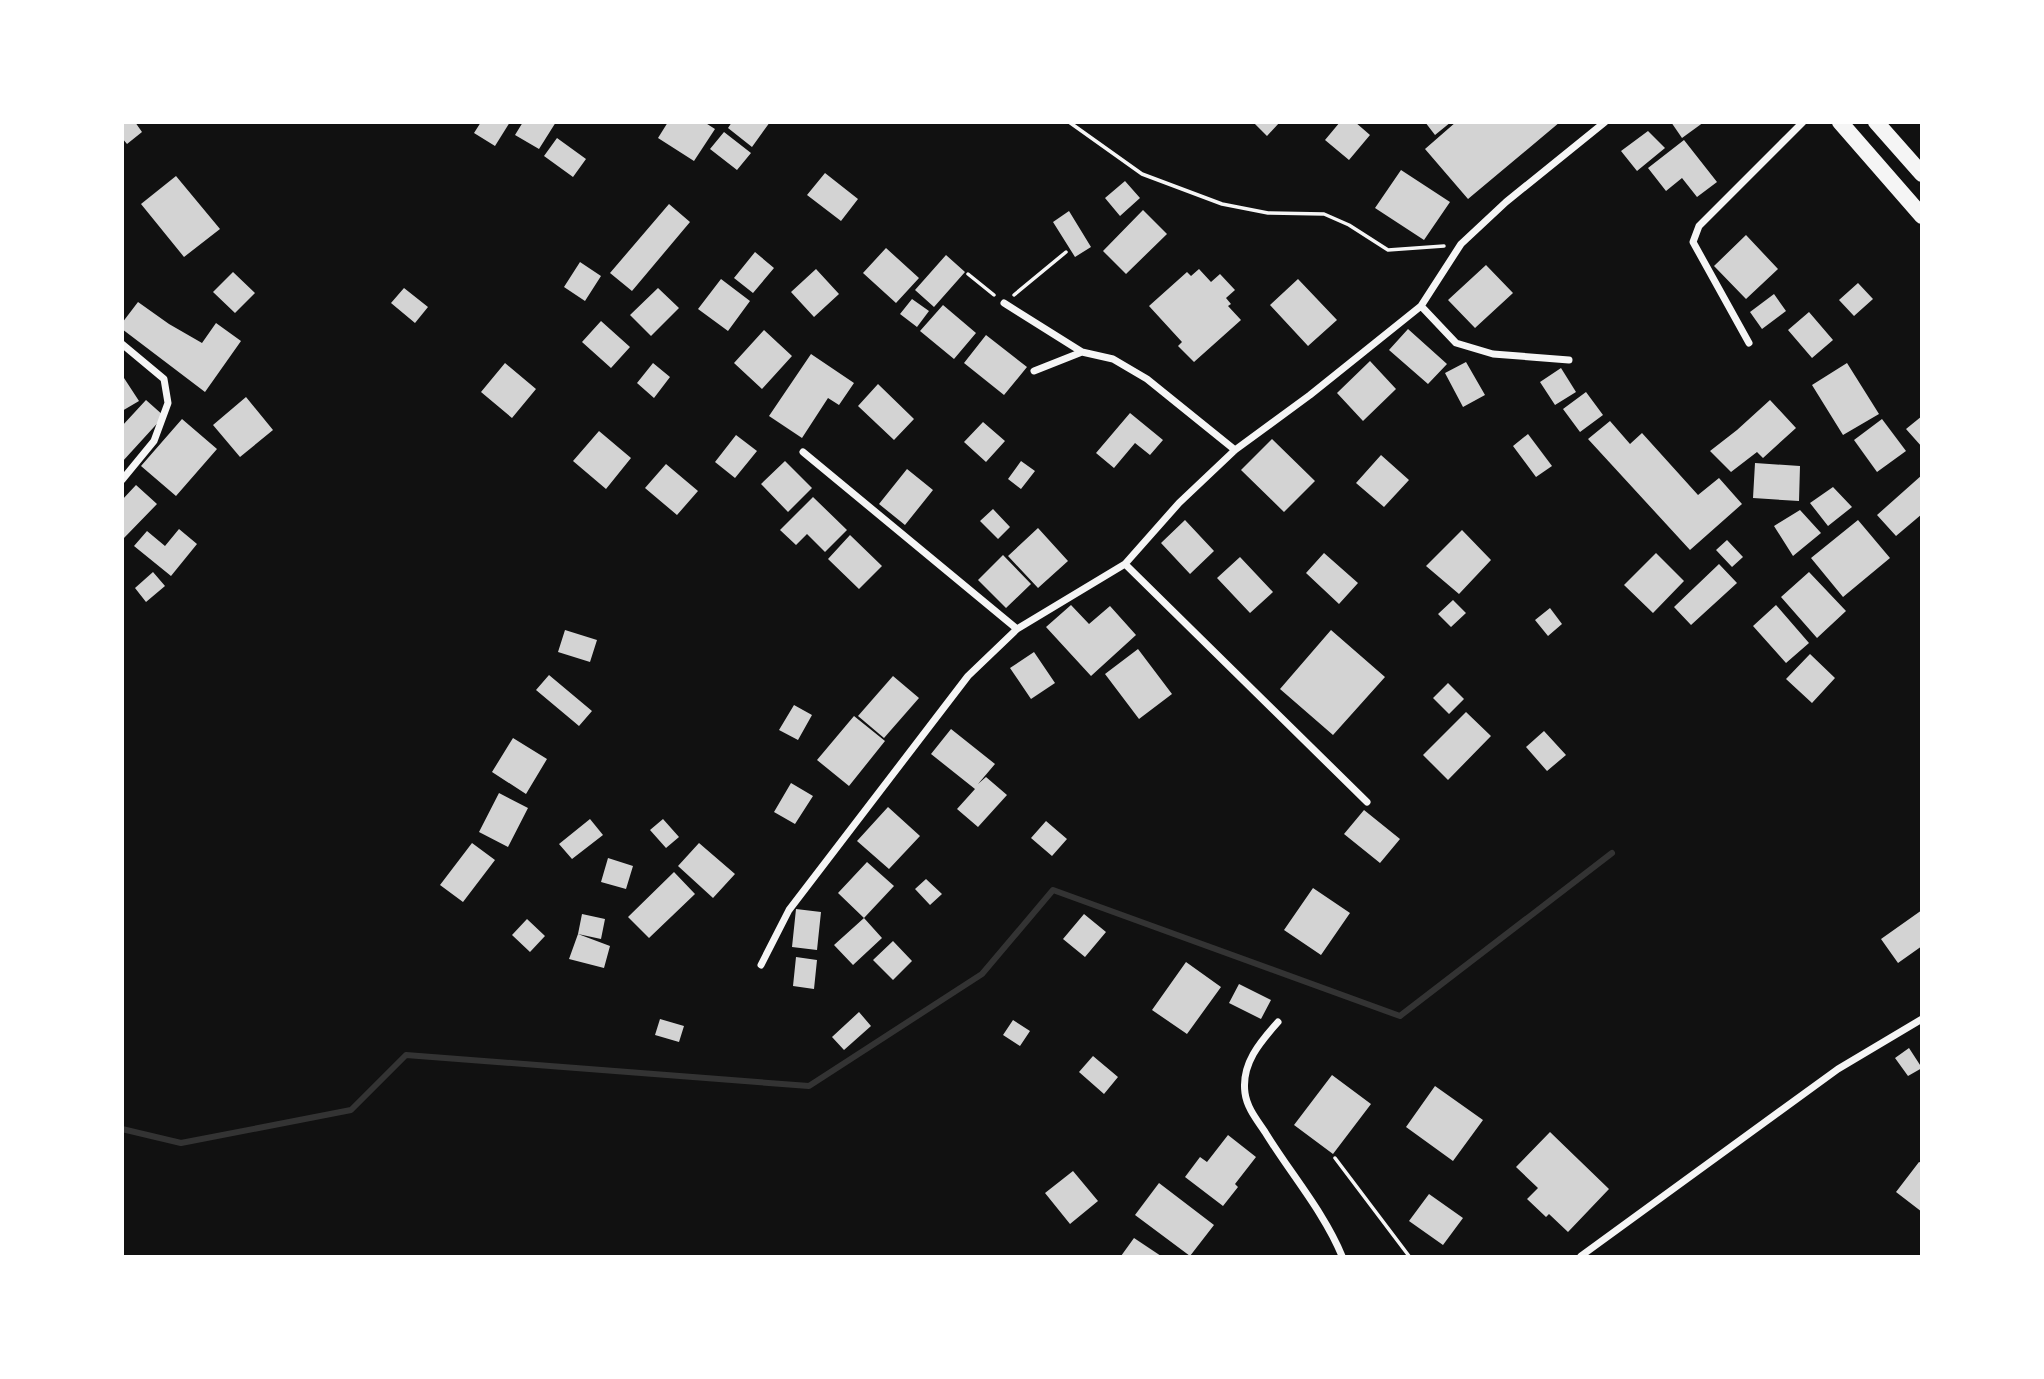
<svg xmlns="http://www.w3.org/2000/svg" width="2044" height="1379" viewBox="0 0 2044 1379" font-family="Inter,sans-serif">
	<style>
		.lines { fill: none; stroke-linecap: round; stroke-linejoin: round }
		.stream { stroke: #333; stroke-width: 6 }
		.building { fill: #d3d3d3 }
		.path { stroke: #f5f5f5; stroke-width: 3.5 }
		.minor { stroke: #f5f5f5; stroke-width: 7 }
		.primary { stroke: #f5f5f5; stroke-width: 16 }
	</style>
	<rect width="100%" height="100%" fill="#111"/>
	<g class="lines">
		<path class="stream" d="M122,1129L181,1143L351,1110L406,1055L809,1086L982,974L1053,890L1400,1016L1612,853"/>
	</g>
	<path class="building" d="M122,122H135L142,132L127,144L122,138Z
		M481,122H510L495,146L474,133Z
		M523,122H556L539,149L515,135Z
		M668,122H704L715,129L694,161L658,138Z
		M732,122H770L752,147L728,128Z
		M1253,122H1280L1267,136Z
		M1340,122H1355L1370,135L1349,160L1325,140Z
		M1425,122H1451L1435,135Z
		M1456,122H1560L1468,199L1425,149Z
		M1671,122H1704L1682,138Z
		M1648,131L1665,148L1637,171L1621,151Z
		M724,132L751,153L737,170L710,149Z
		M557,138L586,159L573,177L544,156Z
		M1684,140L1717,182L1697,197L1682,178L1666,191L1648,168Z
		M1401,170L1450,202L1424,240L1375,208Z
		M825,173L858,199L841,221L807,195Z
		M176,176L220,229L184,257L141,204Z
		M1125,181L1140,198L1120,216L1105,198Z
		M669,204L690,222L632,291L610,273Z
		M1143,210L1167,234L1126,274L1103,251Z
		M1069,211L1091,247L1075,257L1053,222Z
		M1746,235L1778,269L1746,299L1714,266Z
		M886,248L919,278L896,303L863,273Z
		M755,252L774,268L753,293L734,278Z
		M946,255L965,272L934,307L915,290Z
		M580,262L601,276L585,301L564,287Z
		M1486,265L1513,293L1475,328L1448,300Z
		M816,269L839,294L814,317L791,292Z
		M1199,269L1211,282L1220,274L1235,290L1226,298L1231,304L1228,306L1241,320L1194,362L1178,346L1182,342L1149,306L1187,272L1191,276Z
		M233,272L255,293L235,313L213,292Z
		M721,279L750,301L728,331L698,309Z
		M1298,279L1337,320L1308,346L1270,305Z
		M1858,283L1873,299L1854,316L1839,300Z
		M404,288L428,307L415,323L391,303Z
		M658,288L679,308L651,336L630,315Z
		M1774,294L1786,311L1762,329L1750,312Z
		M912,299L929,311L917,327L900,314Z
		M138,302L169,324L202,343L216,323L241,341L205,392L122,329V323Z
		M943,305L976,333L954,359L920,331Z
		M1809,312L1833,340L1812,358L1788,330Z
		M601,321L630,347L611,368L582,342Z
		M1408,329L1447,364L1428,384L1389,350Z
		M764,330L792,356L762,389L734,363Z
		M986,335L1027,367L1004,395L964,363Z
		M811,354L854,383L839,405L828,398L802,438L769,416Z
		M1370,361L1396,389L1363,421L1337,393Z
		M1466,362L1485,395L1463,407L1445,373Z
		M505,363L536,389L512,418L481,392Z
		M653,363L670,377L654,398L637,383Z
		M1847,363L1879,414L1843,435L1812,385Z
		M1561,368L1576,392L1555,405L1540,382Z
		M124,378L139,401L122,411V379Z
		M878,384L914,419L894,440L858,406Z
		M1586,392L1603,415L1580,432L1563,409Z
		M246,397L273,430L240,457L213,425Z
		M146,400L164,416L122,462V426Z
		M1770,400L1796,428L1763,458L1757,452L1731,472L1710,451L1737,430Z
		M1130,413L1163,440L1150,455L1135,443L1114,468L1096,453Z
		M1922,416V447L1906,429Z
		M182,419L217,449L176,496L141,466Z
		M1882,419L1906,451L1877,472L1854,440Z
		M1610,421L1630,444L1642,433L1698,495L1719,478L1742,504L1690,550L1588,439Z
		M983,422L1005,441L986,462L964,442Z
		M599,431L631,458L606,489L573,461Z
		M1528,434L1552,466L1536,477L1513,446Z
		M736,435L757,451L735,478L715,462Z
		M1272,439L1315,481L1284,512L1241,470Z
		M1381,455L1409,480L1384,507L1356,483Z
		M785,461L812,488L788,512L761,484Z
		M1021,461L1035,471L1021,489L1008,479Z
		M1755,463L1800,466L1799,501L1753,498Z
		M666,464L698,491L677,515L645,488Z
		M907,469L933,490L905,525L879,504Z
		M1922,475V514L1896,536L1877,515Z
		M136,485L157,504L124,538L122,537V500Z
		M1833,487L1852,507L1828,526L1810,503Z
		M813,497L847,530L825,552L807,534L796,545L780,530Z
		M993,509L1010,527L998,539L980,521Z
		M1800,510L1821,533L1793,556L1774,526Z
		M1185,520L1214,551L1190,574L1161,543Z
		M1858,520L1890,558L1843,597L1811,558Z
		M1038,528L1068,561L1038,588L1008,556Z
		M179,529L197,544L171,576L134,546L147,531L165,546Z
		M1462,530L1491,560L1459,594L1426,566Z
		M850,535L882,566L859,589L828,559Z
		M1727,540L1743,557L1732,567L1716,550Z
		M1324,553L1358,583L1339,604L1306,573Z
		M1656,553L1684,581L1653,613L1624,585Z
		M1003,555L1031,584L1006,608L978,580Z
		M1240,557L1273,592L1250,613L1217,578Z
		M1719,564L1737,583L1691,625L1674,607Z
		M153,572L165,586L146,602L135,588Z
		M1809,572L1846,611L1817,638L1781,597Z
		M1453,600L1466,613L1451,627L1438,614Z
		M1071,605L1089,624L1110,606L1136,635L1091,676L1046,627Z
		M1776,605L1809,643L1786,663L1753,626Z
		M1550,608L1562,624L1548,636L1535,620Z
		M565,630L597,640L590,662L558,652Z
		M1331,630L1385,677L1333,735L1280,689Z
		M1138,649L1172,694L1139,719L1105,674Z
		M1034,652L1055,683L1031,699L1010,668Z
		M1810,654L1835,678L1812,703L1786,679Z
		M549,675L592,711L579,726L536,690Z
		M893,676L919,698L884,738L858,716Z
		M1448,683L1464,699L1449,714L1433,698Z
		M794,705L812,715L798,740L779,730Z
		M1466,712L1491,736L1448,780L1423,755Z
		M854,716L885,741L849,786L817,760Z
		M951,729L995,764L978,784L986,777L1007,795L978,827L957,809L975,789L931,754Z
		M1544,731L1566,755L1547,771L1526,747Z
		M513,738L547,759L526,794L492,772Z
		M791,783L813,796L795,824L774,812Z
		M499,793L528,808L508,847L479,832Z
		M888,807L920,836L889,869L857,841Z
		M1364,810L1400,839L1380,863L1344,834Z
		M590,819L603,835L572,859L559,844Z
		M663,819L679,837L666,848L650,830Z
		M1046,821L1067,839L1052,856L1031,838Z
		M472,843L495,860L463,902L440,885Z
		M699,843L735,874L713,898L678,866Z
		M608,858L633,866L626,889L601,882Z
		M867,862L894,886L864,918L838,893Z
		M674,872L695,894L649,938L628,917Z
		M926,879L942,894L930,905L915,889Z
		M1313,888L1350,913L1321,955L1284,930Z
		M796,909L821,912L817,950L792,947Z
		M1922,910V946L1898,963L1881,939Z
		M582,914L605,919L601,939L578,934Z
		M1084,914L1106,932L1085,957L1063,939Z
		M864,918L882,938L853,965L834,945Z
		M527,919L545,936L530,952L512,935Z
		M578,934L610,946L604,968L569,959Z
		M893,941L912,961L893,980L873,960Z
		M796,957L817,960L814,989L793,986Z
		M1186,962L1221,987L1187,1034L1152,1010Z
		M1239,984L1271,1000L1261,1019L1229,1003Z
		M859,1012L871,1026L844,1050L832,1037Z
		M660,1019L684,1026L679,1042L655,1035Z
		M1013,1020L1030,1031L1020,1046L1003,1035Z
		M1909,1048L1922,1068L1908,1076L1895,1058Z
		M1093,1056L1118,1077L1104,1094L1079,1072Z
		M1332,1075L1371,1104L1333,1154L1294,1125Z
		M1435,1086L1483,1120L1453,1161L1406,1127Z
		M1550,1132L1609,1189L1568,1232L1549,1214L1546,1217L1527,1199L1538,1188L1516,1167Z
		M1228,1135L1256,1157L1235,1184L1238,1187L1223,1206L1185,1177L1200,1157L1207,1162Z
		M1919,1162L1922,1163V1212L1896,1192Z
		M1073,1171L1098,1201L1070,1224L1045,1193Z
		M1159,1183L1214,1225L1190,1256L1135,1215Z
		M1429,1194L1463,1218L1443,1245L1409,1221Z
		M1134,1238L1161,1256H1121Z"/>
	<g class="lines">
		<path class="path" d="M1069,122L1142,174L1222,204L1268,213L1324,214L1349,225L1388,250L1444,246
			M968,274L994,295
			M1014,295L1066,252
			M1335,1158L1409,1256"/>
		<path class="minor" d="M1004,303L1082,352L1113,359L1147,379L1235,450
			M1421,306L1456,343L1493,354L1569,360
			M1749,343L1693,242L1699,226L1803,122
			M122,344L164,379L168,403L154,441L122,480
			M1034,371L1082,352
			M803,452L1017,629
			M1125,564L1367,802
			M761,965L789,910L968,676L1017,629L1125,564L1179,503L1235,450L1310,395L1421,306L1461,244L1506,202L1605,122
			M1278,1022C1260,1042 1241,1064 1245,1093C1247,1108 1257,1120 1265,1132C1290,1173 1324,1212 1342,1256
			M1581,1256L1838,1069L1922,1019"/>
		<path class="primary" d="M1840,122L1922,216
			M1876,122L1922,174"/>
	</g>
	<rect width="2044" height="1379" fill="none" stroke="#ffffff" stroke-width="248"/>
</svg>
